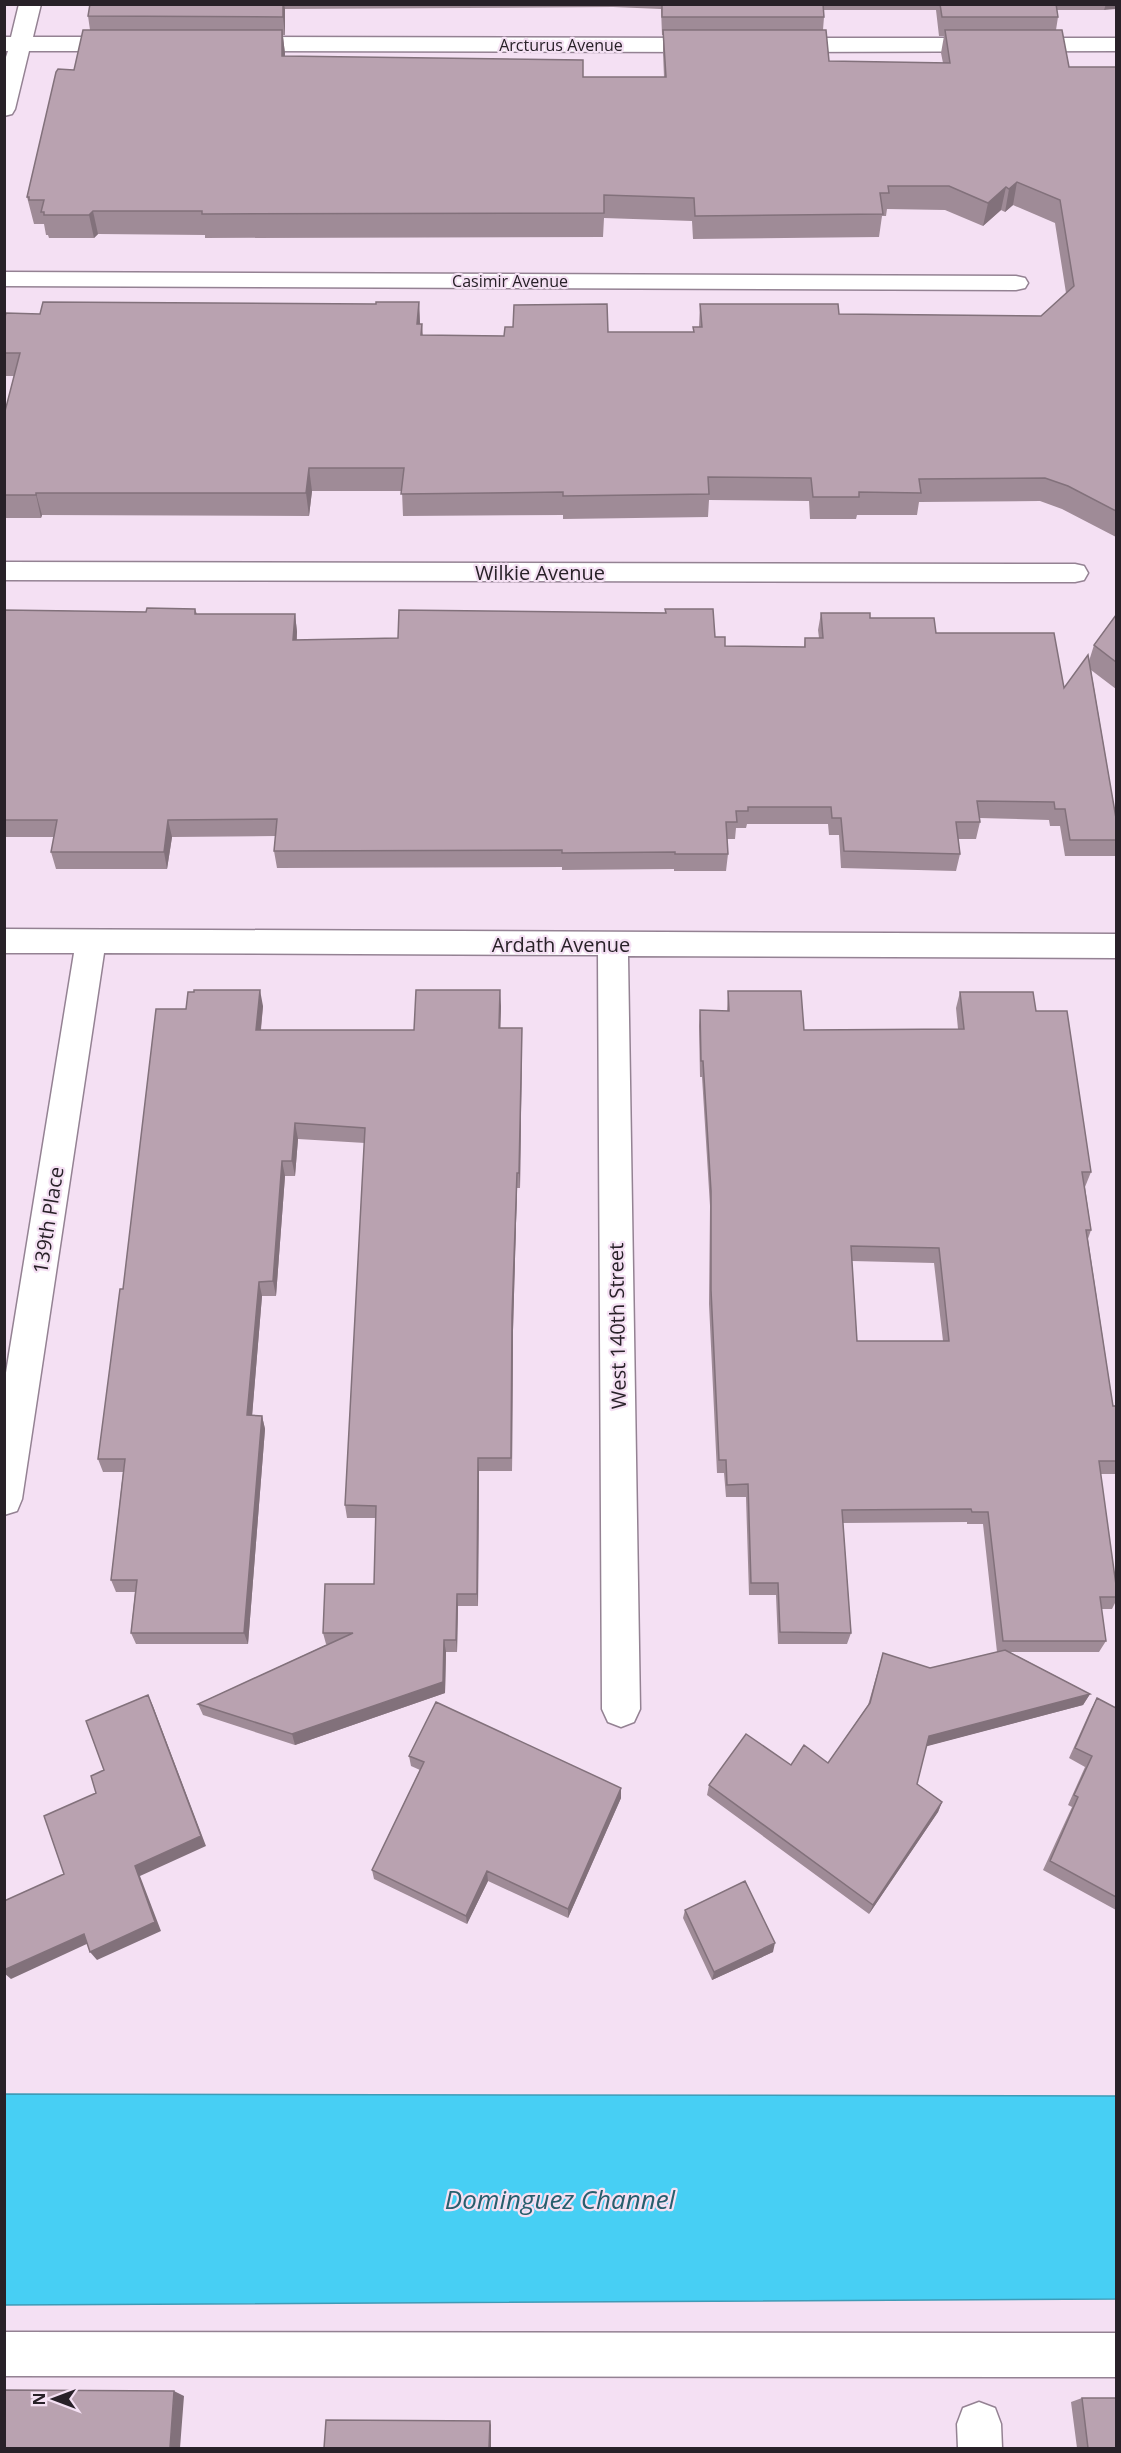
<svg xmlns="http://www.w3.org/2000/svg" width="1121" height="2453" viewBox="0 0 1121 2453" font-family="'Open Sans',sans-serif">
	<style>
		.water { fill: #47cff4; stroke: #3e9bb7; stroke-width: 1.5 }
		.lines { fill: none; stroke-linecap: round; stroke-linejoin: round }
		.minor-casing { stroke: #948293; stroke-width: 3 }
		.minor { fill: #fff; fill-rule: evenodd }
		.wall { fill: #9f8b97; fill-rule: evenodd }
		.shaded-wall { fill: #82717b }
		.building { fill: #b9a2b0; stroke: #82717b; stroke-width: 1.5; fill-rule: evenodd }
		.labels { text-anchor: middle; dominant-baseline: central; stroke-width: 4.5; stroke-linejoin: round; paint-order: stroke }
		.far-street-label { font-size: 16px; fill: #282128; stroke: #f4e0f3 }
		.street-label { font-size: 20px; fill: #282128; stroke: #f4e0f3 }
		.near-water-label { font-size: 26px; font-style: italic; fill: #275e6d; stroke: #f4e0f3 }
	</style>
	<rect width="100%" height="100%" fill="#f4e0f3"/>
	<path class="water" d="M4,2094L1116,2096V2299L5,2305Z"/>
	<g class="lines">
		<defs>
			<path id="minor" d="M19,4H41L33,37H126L134,39L137,44L134,49L126,51H29L15,109L12,114L4,116V63L8,51H4V37H11Z
				M240,37L708,38L716,40L719,45L716,50L708,52L240,51L232,49L229,44L232,39Z
				M783,38H1116V51L783,52L775,50L772,45L775,40Z
				M4,272L1016,276L1025,278L1028,283L1025,288L1016,290L4,286Z
				M4,562L1075,564L1084,566L1088,573L1084,580L1075,582L4,580Z
				M4,929L1116,934V958L628,956L640,1709L634,1722L621,1727L608,1722L602,1709L598,955L104,953L22,1499L17,1511L4,1515V1385L74,953H4Z
				M4,2332L1116,2333V2377L4,2376Z
				M979,2402L995,2408L1001,2424L1002,2448H958L957,2424L963,2408Z"/>
		</defs>
		<use href="#minor" class="minor-casing"/>
		<use href="#minor" class="minor"/>
	</g>
	<path class="wall" d="M90,4H1116L1104,10H1057L1058,17L1056,30L1069,67H1116V537L1062,509L1040,501L919,502L917,515H857L856,519H810L809,501L709,500L708,517L563,519V515L403,516L402,491H312L309,516L42,515L41,518H4V415L14,376H4V353L40,314L376,304L419,302L420,324H422L423,335L504,336L608,332H693V327H699L700,304L839,314L1041,316L1066,293L1055,223L1013,205L1005,212L1001,210L983,226L945,210L887,209L886,216H882L879,237L693,239L692,221L604,218L603,237L205,238V235L98,234L94,238H49L48,235H46L44,224H34L27,197L74,70L90,30L88,16ZM613,7L661,9L662,35H663V53L664,77H583L285,56L283,35H285V9ZM824,10H936L939,36H944L941,53L943,63L829,61L823,30L824,17Z
		M195,609L197,614H295L297,632V640L715,637L725,646L804,647L805,638H819L818,630L821,613L870,618L936,633L1064,688L1089,661L1094,645L1116,615V689L1091,670L1116,818V851L1115,856H1065L1060,826H1050L1049,820L979,818L980,822L976,839H958L960,854L956,871L841,868L839,835H829L828,824H747L746,828H736L735,839H727L728,854L726,871H674V869L562,870V867L277,868L274,851L276,836L172,837L167,869H56L51,852L54,837H4V610L146,612Z
		M728,991L804,1030L958,1029L956,1008L960,992L1036,1011L1091,1172L1085,1187L1091,1230L1088,1239L1113,1406H1116V1474H1100L1116,1585V1601L1112,1609H1101L1106,1641L1099,1652H1010L1090,1694L1083,1705L926,1746L917,1784L942,1802L938,1812L869,1914L707,1795L709,1785L791,1765L828,1763L868,1705L883,1653L930,1668L997,1652L983,1524H967V1522L843,1523L851,1633L847,1644H778L776,1595H749L746,1497H726L724,1473H717L709,1304L710,1206L702,1077H700L699,1026L700,1010L727,1011ZM852,1261L934,1263L943,1341H857Z
		M263,1006L261,1030H414L501,1006L500,1028H522L520,1188H517L513,1330L512,1471H479L478,1606H458L457,1652H446L445,1693L295,1745L203,1715L198,1704L328,1644H326L323,1633L374,1584L376,1518H347L345,1505L365,1143L298,1139L295,1176H285L276,1296H262L252,1415L262,1416L265,1429L248,1644H136L131,1633L135,1592H116L111,1580L123,1472H103L98,1459L123,1289L186,1009Z
		M1097,1698L1116,1708V1910L1043,1870L1072,1807L1068,1805L1085,1767L1069,1758L1091,1709Z
		M409,1756L621,1788V1798L568,1918L488,1881L467,1924L374,1879L372,1870L420,1770L411,1766Z
		M685,1910L773,1952L712,1980L683,1918Z
		M1082,2398L1116,2448H1077L1071,2402Z"/>
	<path class="shaded-wall" d="M283,4H284L285,9V35L283,17Z
		M1106,4H1116V9L1104,10Z
		M282,30L285,53L284,79L282,56Z
		M1017,182L1013,205L1005,212L1009,189Z
		M1006,187L1001,210L983,226L988,203Z
		M93,211L98,234L94,238L89,215Z
		M419,302L420,325L417,324Z
		M309,468L312,491L309,516L306,493Z
		M36,493L42,515L41,518L36,495Z
		M295,614L297,632L295,657L293,640Z
		M168,820L172,837L167,869L164,852Z
		M260,990L263,1006L259,1046L256,1030Z
		M500,990L501,1006L500,1044L499,1028Z
		M522,1028V1044L520,1188L519,1173Z
		M295,1123L298,1139L295,1176L292,1161Z
		M282,1161L285,1176L276,1296L273,1281Z
		M517,1173V1188L513,1330L512,1471V1316Z
		M259,1282L262,1296L251,1429L247,1415Z
		M262,1416L265,1429L248,1644L244,1633Z
		M478,1458L479,1471L478,1606L477,1594Z
		M457,1594L458,1606L457,1652L456,1640Z
		M444,1640L446,1652L445,1693L295,1745L292,1734Z
		M1090,1694L1083,1705L924,1747L929,1736Z
		M148,1695L153,1706L206,1846L140,1876L161,1931L97,1960L90,1952L135,1866Z
		M621,1788V1798L568,1918V1909Z
		M942,1802L938,1812L869,1914L873,1905Z
		M487,1871L488,1881L467,1924L466,1916Z
		M84,1934L91,1942L11,1979L4,1973V1970Z
		M775,1943L773,1952L712,1980L714,1972Z
		M174,2391L184,2396L180,2448H170Z
		M490,2421L491,2425V2448H489Z"/>
	<path class="building" d="M90,4H283V17L88,16Z
		M662,4H823L824,17H662Z
		M940,4H1056L1058,17H942Z
		M83,30H282V56L583,60V77H666L663,30H826L829,61L950,63L945,30H1062L1069,67H1116V511L1068,486L1045,478L919,479L921,493L859,492V497H813L811,478L708,477L709,494L563,496V492L401,494L404,468H309L306,493H36V495H4V415L20,353H4V320L6,313L40,314L43,302L376,304V302H419L417,324H422L421,335L504,336L505,327H513L514,305L607,304L608,332H694L693,327H702L700,304H838L839,314L1041,316L1074,286L1060,200L1017,182L1009,189L1006,187L988,203L949,186H888L889,193H880L883,214L695,216L694,198L604,195V213L202,214V211H93L89,215H44V212H41L44,200H29V197H27L56,72L58,69L74,70Z
		M147,608L195,609V614H295L293,640L398,638L399,610L666,613L665,609H713L715,637H725V646L805,647V638H823L821,613H870V618H934L936,633H1054L1064,688L1088,655L1116,818V840H1070L1065,809H1055L1054,802L977,801L980,822H956L960,854L844,851L841,818H832L831,807H748V811H736L737,822H726L728,854H675V852L562,853V850L274,851L277,819L168,820L164,852H51L57,820H4V610L146,612Z
		M1116,615V662L1094,645Z
		M194,990H260L256,1030H414L416,990H500L499,1028H522L519,1173H517L512,1316L511,1458H478L477,1594H457L456,1640H444L443,1682L292,1734L198,1704L353,1633H323L325,1584H374L376,1506L345,1505L365,1128L295,1123L292,1161H282L273,1281L259,1282L247,1415L262,1416L244,1633H131L137,1580H111L125,1459H98L120,1289H123L156,1009H186L188,992H194Z
		M728,991H801L804,1030L964,1029L960,992H1033L1036,1011H1067L1091,1172H1082L1091,1230H1086L1113,1406H1116V1461H1099L1116,1585V1597H1100L1106,1641H1003L988,1512H972L971,1509L842,1510L851,1633L780,1632L778,1583H751L748,1484L727,1485L726,1460H719L711,1290V1191L703,1061H701L700,1010L729,1011ZM851,1246L939,1248L949,1341H857Z
		M1005,1650L1090,1694L929,1736L917,1784L942,1802L873,1905L709,1785L746,1734L791,1765L804,1745L828,1763L870,1703L883,1653L930,1668Z
		M148,1695L201,1836L135,1866L155,1922L90,1952L84,1934L4,1970V1901L64,1874L44,1816L96,1793L91,1776L104,1770L86,1721Z
		M1097,1698L1116,1708V1897L1050,1861L1078,1797L1074,1795L1092,1756L1075,1748Z
		M436,1702L621,1788L568,1909L487,1871L466,1916L372,1870L424,1762L409,1756Z
		M745,1881L775,1943L714,1972L685,1910Z
		M4,2390L174,2391L170,2448H4Z
		M1082,2398H1116V2448H1088Z
		M326,2420L490,2421L489,2448H324Z"/>
	<g class="labels">
		<g class="far-street-label">
			<text x="561" y="45">Arcturus Avenue</text>
			<text x="510" y="281">Casimir Avenue</text>
		</g>
		<g class="street-label">
			<text x="540" y="572">Wilkie Avenue</text>
			<text x="561" y="944">Ardath Avenue</text>
			<text transform="translate(48 1220) rotate(-81)">139th Place</text>
			<text transform="translate(617 1326) rotate(-91)">West 140th Street</text>
		</g>
		<g class="near-water-label">
			<text x="560" y="2199">Dominguez Channel</text>
		</g>
	</g>
	<rect width="1121" height="2453" fill="none" stroke="#282128" stroke-width="12"/>
	<g transform="translate(54 2399) rotate(270)" stroke="#f4e0f3" stroke-width="4.5" paint-order="stroke">
	<path d="M0-4.5L10 22L0 15L-10 22Z" fill="#282128"/>
	<text y="-9" font-size="16" font-weight="bold" text-anchor="middle" fill="#282128">N</text>
	</g>
</svg>
